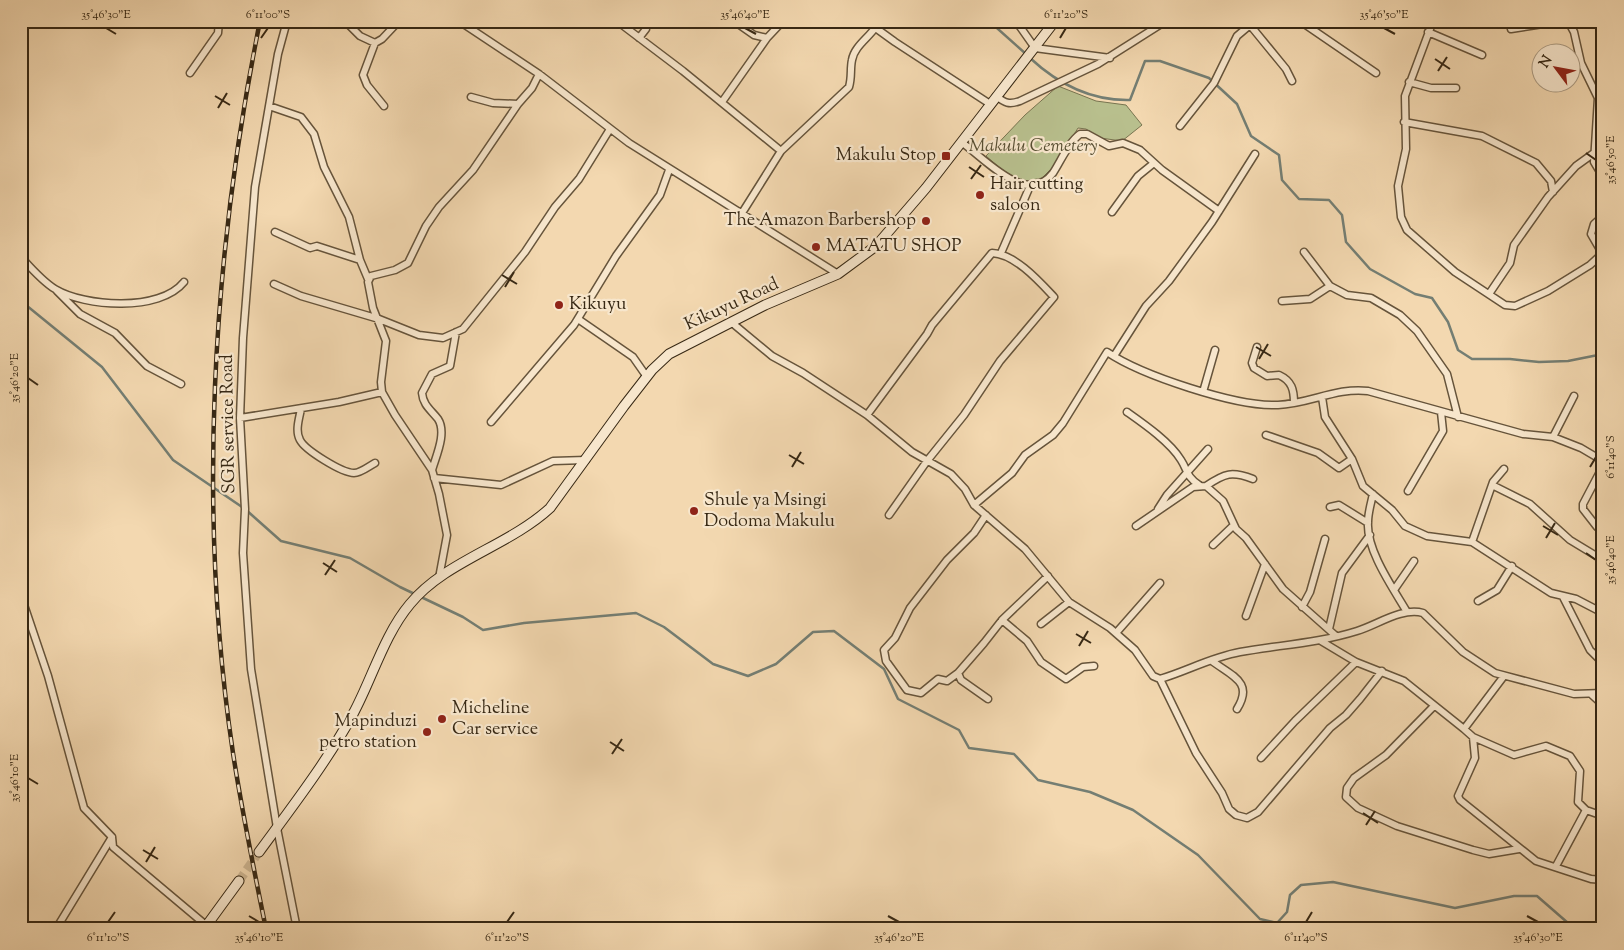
<svg xmlns="http://www.w3.org/2000/svg" width="1624" height="950" viewBox="0 0 1624 950" font-family="'Sorts Mill Goudy',serif">
	<style>
		.green { fill: #b8bf8d; stroke: #787450 }
		.lines { fill: none; stroke-linecap: round; stroke-linejoin: round }
		.stream { stroke: #747e73; stroke-width: 2.5 }
		.secondary-tunnel { stroke: #cdb591; stroke-width: 9; stroke-dasharray: 9 4.5; stroke-linecap: butt }
		.street-casing { stroke: #66543b; stroke-width: 9 }
		.secondary-casing { stroke: #372814; stroke-width: 11 }
		.street { stroke: #f7e6cc; stroke-width: 6 }
		.secondary { stroke: #f7e6cc; stroke-width: 9 }
		.rail-casing { stroke: #372814; stroke-width: 4.5 }
		.rail { stroke: #f7e6cc; stroke-width: 2.5; stroke-dasharray: 8; stroke-linecap: butt }
		.ticks { fill: none; stroke: #372814; stroke-width: 2 }
		.poi-dot { fill: #8f2418; stroke: #f7e6cc; stroke-width: 2 }
		.labels { text-anchor: middle; dominant-baseline: central; stroke-width: 4.5; stroke-linejoin: round; paint-order: stroke }
		.park-label { font-size: 18px; font-style: italic; fill: #574e32; stroke: #f7e6cc }
		.poi-label { font-size: 18px; fill: #372814; stroke: #f7e6cc; text-anchor: start }
		.street-label { font-size: 18px; fill: #372814; stroke: #f7e6cc }
		.neatline { fill: none; stroke: #372814; stroke-width: 2 }
		.ticks-label { font-size: 12px; text-anchor: middle; fill: #372814 }
	</style>
	<rect width="100%" height="100%" fill="#f3d8b0"/>
	<filter id="stains"><feTurbulence type="fractalNoise" baseFrequency=".004" numOctaves="4"/><feColorMatrix values="0 0 0 0 .2 0 0 0 0 .09 0 0 0 0 .02 0 0 0 .5 -.17"/></filter>
	<radialGradient id="worn" r=".72"><stop offset=".6" stop-color="#630" stop-opacity="0"/><stop offset="1" stop-color="#630" stop-opacity=".3"/></radialGradient>
	<path class="green" d="M1058,86L1096,101L1126,105L1142,125L1122,141L1100,138L1086,129L1078,128L1056,164L1042,178L1021,182L1000,168L986,156L1025,115Z"/>
	<g class="lines">
		<path class="stream" d="M989,21L1026,54
			M1030,58C1058,84 1090,101 1130,100L1145,61H1160L1209,78L1237,104L1251,136L1279,155L1282,180L1299,199L1329,200L1342,215L1346,242L1370,269L1415,294L1432,298L1448,322L1458,350L1472,359H1510L1539,362L1568,361L1603,354
			M21,301L102,367L173,460L245,509L281,541L350,558L400,587L463,617L483,630L524,623L636,613L664,627L713,664L748,676L776,664L813,632L834,631L884,669L898,699L959,730L969,748L1014,754L1038,780L1090,792L1133,810L1198,855L1260,919L1277,923L1287,912L1290,895L1301,885L1333,882L1455,908L1514,896H1537L1568,923L1580,929
			M1277,923L1287,929"/>
		<path class="secondary-tunnel" d="M239,881L259,852"/>
		<defs>
			<path id="street" d="M287,21L278,54L255,187L243,338L240,418L245,509L243,553L251,669L277,828L297,929
				M345,21L360,36L375,43L382,39L399,21
				M459,21L539,74L629,143L838,274
				M617,21L683,71L781,151
				M734,21L754,35L767,38L783,21
				M866,21L895,42L990,104
				M1016,21L1035,48L1110,58
				M1252,21L1250,25L1286,69L1292,81
				M1265,21H1283
				M1300,21L1376,73
				M1433,21L1405,96L1406,149L1398,186L1401,217L1407,230L1455,272L1505,305L1515,306L1548,291L1590,265L1603,253
				M1568,21L1574,32L1581,63L1598,98L1594,162L1603,177
				M1511,29L1543,24H1570
				M1428,32L1482,55
				M639,38L646,29V21
				M375,43L363,75L367,85L384,106
				M190,73L218,33L219,21
				M1409,82L1431,88H1456
				M996,96C1005,103 1009,105 1020,101L1098,64L1166,21
				M471,97L493,103L518,104
				M722,102L767,38
				M269,106L301,117L314,134L324,167L349,217L360,260L368,279
				M1404,122L1482,136L1536,163L1551,181L1553,192
				M1180,126L1214,83L1237,36L1250,25
				M961,142C985,158 1027,208 1053,173C1061,161 1068,143 1080,134H1087L1109,146L1123,143L1140,150L1162,170L1219,211
				M1112,212L1138,176L1154,163
				M742,213L781,151L849,87C852,77 850,69 852,60C854,47 868,38 875,28
				M275,232L310,248L317,246L360,260
				M1304,252L1330,286L1347,295L1371,298L1400,315L1417,331L1447,374L1458,417
				M1001,253L1030,186
				M1602,253L1591,234L1594,224L1603,216
				M1601,254L1603,265
				M21,257C31,268 42,281 55,289C85,307 160,312 184,282
				M274,284L301,296L379,319L419,335L443,338L463,329L525,252L555,207L579,179L610,129
				M57,291L80,314L115,333L147,366L181,384
				M1489,294L1510,263L1514,245L1548,197L1576,166L1594,153
				M1282,301L1310,299L1330,286
				M578,319L633,357L647,377
				M731,322L772,356L803,373L867,415L912,452L951,474L965,489L974,505L1025,549L1069,602L1110,628L1135,650L1153,676L1160,679C1187,671 1212,657 1240,652C1279,645 1319,643 1357,631C1377,625 1402,607 1423,613L1463,652L1495,673L1574,694L1603,693
				M1257,347L1252,363L1254,368L1267,376L1279,375C1292,381 1294,390 1294,403
				M1114,356L1146,306L1169,281L1212,222L1255,154
				M1203,392L1215,350
				M1322,397L1325,417L1352,459L1363,486L1392,510L1405,526L1427,536L1472,542L1551,593L1576,599L1603,613
				M301,409C299,419 295,431 300,440C305,450 342,473 354,473C361,473 369,466 375,463
				M1127,412C1144,424 1170,442 1181,460C1188,471 1186,476 1199,485
				M867,415L927,334L932,325L992,253C1015,254 1039,281 1054,297L1000,361L964,415L927,461L889,515
				M240,418L339,402L382,392
				M491,422L574,325L616,256L660,195L669,170
				M1266,435L1318,453L1339,468L1352,459
				M1553,437L1574,396
				M432,470C436,456 447,433 438,419C431,410 423,405 422,393L432,374L450,366L456,332
				M434,478L501,485L553,461L586,460
				M1492,485L1530,504L1570,540L1603,560
				M1206,486C1225,473 1232,471 1253,479
				M1408,491L1443,431L1441,412
				M1373,494C1371,503 1368,513 1368,522C1366,550 1393,588 1407,612
				M974,505L1012,473L1025,455L1053,435L1063,423L1107,352C1141,375 1236,407 1278,405C1309,404 1337,387 1368,391L1523,434L1553,437L1581,448L1603,461
				M1330,507L1339,505L1368,523
				M1158,509L1167,495L1208,449
				M1136,526L1193,487L1206,486L1223,501L1236,529L1246,538L1283,589L1336,636
				M1597,527L1583,509V504L1603,466
				M1472,542L1493,482L1504,469
				M1213,545L1234,525
				M439,578L447,535L439,494L432,470L395,415L382,392L381,382L386,341L373,308L368,282L371,276L395,270L408,263L426,226L439,207L473,170L518,104L532,88L539,74
				M1394,590L1414,561
				M21,596L48,676L84,808L112,837L113,847L207,926
				M1563,597L1590,650L1603,663
				M1478,601L1497,590L1512,566
				M1302,607L1310,592L1325,539
				M1246,616L1265,564
				M1002,620L1027,641L1041,662L1066,679L1083,667L1094,666
				M1041,624L1069,602
				M1329,629L1342,573L1370,535
				M1116,633L1160,583
				M1321,641L1356,662L1404,681L1464,729L1504,676
				M1212,661C1232,676 1254,682 1237,709
				M958,673L947,681L938,679L921,693L907,690L886,661L884,650L895,638L910,608L947,560L974,533L986,515
				M1160,679L1196,753L1222,793L1229,809L1236,815L1247,818L1258,812L1330,728L1346,715L1360,699L1382,671
				M1591,694L1603,705
				M988,699L961,680L958,673L984,643L1002,620L1048,576
				M1434,706L1386,755L1354,778L1347,788L1346,797L1358,808L1397,826L1473,850L1489,854L1519,849
				M1464,729L1473,737L1475,758L1458,796L1460,800L1536,861L1591,879L1603,880
				M1473,737L1514,755L1546,746L1570,756L1580,771L1578,802L1586,810L1603,816
				M1261,758L1295,721L1356,662
				M1556,866L1586,810
				M56,929L112,837"/>
			<path id="secondary" d="M259,852C292,807 326,763 353,714C372,679 384,635 410,604C445,561 509,546 550,508L624,406L652,370L669,354L765,305L838,274L876,246L926,188L1055,21
				M204,929L239,881"/>
		</defs>
		<use href="#street" class="street-casing"/>
		<use href="#secondary" class="secondary-casing"/>
		<use href="#street" class="street"/>
		<use href="#secondary" class="secondary"/>
		<defs>
			<path id="rail" d="M260,21C212,258 197,513 233,753C242,812 254,870 266,929"/>
		</defs>
		<use href="#rail" class="rail-casing"/>
		<use href="#rail" class="rail"/>
	</g>
	<path class="ticks" d="M106,28L116,34M745,28L756,34M1384,28L1395,34M261,38L268,28M1060,38L1066,28M1435,59L1450,69M1438,71L1447,57M215,96L230,105M218,108L227,93M1586,153L1596,160M969,167L984,177M971,179L981,165M502,275L517,284M505,287L514,272M1256,347L1271,356M1259,359L1268,344M28,378L38,385M789,455L804,464M792,467L801,452M1590,467L1596,457M1543,526L1558,535M1546,538L1555,523M1586,553L1596,560M323,563L337,572M325,575L335,560M1076,634L1091,643M1079,646L1088,631M610,742L624,751M612,754L622,739M28,778L38,784M1363,813L1378,823M1366,825L1375,811M143,850L158,859M146,862L155,847M249,916L259,922M888,916L899,922M1527,916L1538,922M108,922L115,912M507,922L514,912M1306,922L1312,912"/>
	<g class="poi-dot">
		<rect x="941" y="151" width="10" height="10" rx="2.5"/>
		<circle cx="980" cy="195" r="5"/>
		<circle cx="926" cy="221" r="5"/>
		<circle cx="816" cy="247" r="5"/>
		<circle cx="559" cy="305" r="5"/>
		<circle cx="694" cy="511" r="5"/>
		<circle cx="442" cy="719" r="5"/>
		<circle cx="427" cy="732" r="5"/>
	</g>
	<g class="labels">
		<g class="park-label">
			<text x="1033" y="147">Makulu Cemetery</text>
		</g>
		<g class="poi-label">
			<text x="936" y="156" text-anchor="end">Makulu Stop</text>
			<text x="990" y="185">Hair cutting<tspan x="990" dy="21">saloon</tspan></text>
			<text x="916" y="221" text-anchor="end">The Amazon Barbershop</text>
			<text x="826" y="247">MATATU SHOP</text>
			<text x="569" y="305">Kikuyu</text>
			<text x="704" y="501">Shule ya Msingi<tspan x="704" dy="21">Dodoma Makulu</tspan></text>
			<text x="452" y="709">Micheline<tspan x="452" dy="21">Car service</tspan></text>
			<text x="417" y="722" text-anchor="end">Mapinduzi<tspan x="417" dy="21">petro station</tspan></text>
		</g>
		<g class="street-label">
			<text transform="translate(732 305) rotate(-25)">Kikuyu Road</text>
			<text transform="translate(229 424) rotate(-91)">SGR service Road</text>
		</g>
	</g>
	<rect width="1624" height="950" fill="none" stroke="#f3d8b0" stroke-width="55"/>
	<g transform="translate(1556 68) rotate(302)"><circle r="24" fill="#f7e6cc" stroke="#aa9a82"/>
	<path d="M0-4L9 19L0 12L-9 19Z" fill="#8f2418"/>
	<text y="-8" font-size="14" font-weight="bold" text-anchor="middle" fill="#372814">N</text>
	</g>
	<rect x="28" y="28" width="1568" height="894" class="neatline"/>
	<g class="ticks-label">
		<text x="106" y="18">35°46'30"E</text>
		<text x="268" y="18">6°11'00"S</text>
		<text x="745" y="18">35°46'40"E</text>
		<text x="1066" y="18">6°11'20"S</text>
		<text x="1384" y="18">35°46'50"E</text>
		<text transform="translate(1610 160) rotate(-90)" y="4">35°46'50"E</text>
		<text transform="translate(14 378) rotate(-90)" y="4">35°46'20"E</text>
		<text transform="translate(1610 457) rotate(-90)" y="4">6°11'40"S</text>
		<text transform="translate(1610 560) rotate(-90)" y="4">35°46'40"E</text>
		<text transform="translate(14 778) rotate(-90)" y="4">35°46'10"E</text>
		<text x="108" y="941">6°11'10"S</text>
		<text x="259" y="941">35°46'10"E</text>
		<text x="507" y="941">6°11'20"S</text>
		<text x="899" y="941">35°46'20"E</text>
		<text x="1306" y="941">6°11'40"S</text>
		<text x="1538" y="941">35°46'30"E</text>
	</g>
	<rect width="100%" height="100%" filter="url(#stains)"/>
	<rect width="100%" height="100%" fill="url(#worn)"/>
</svg>
